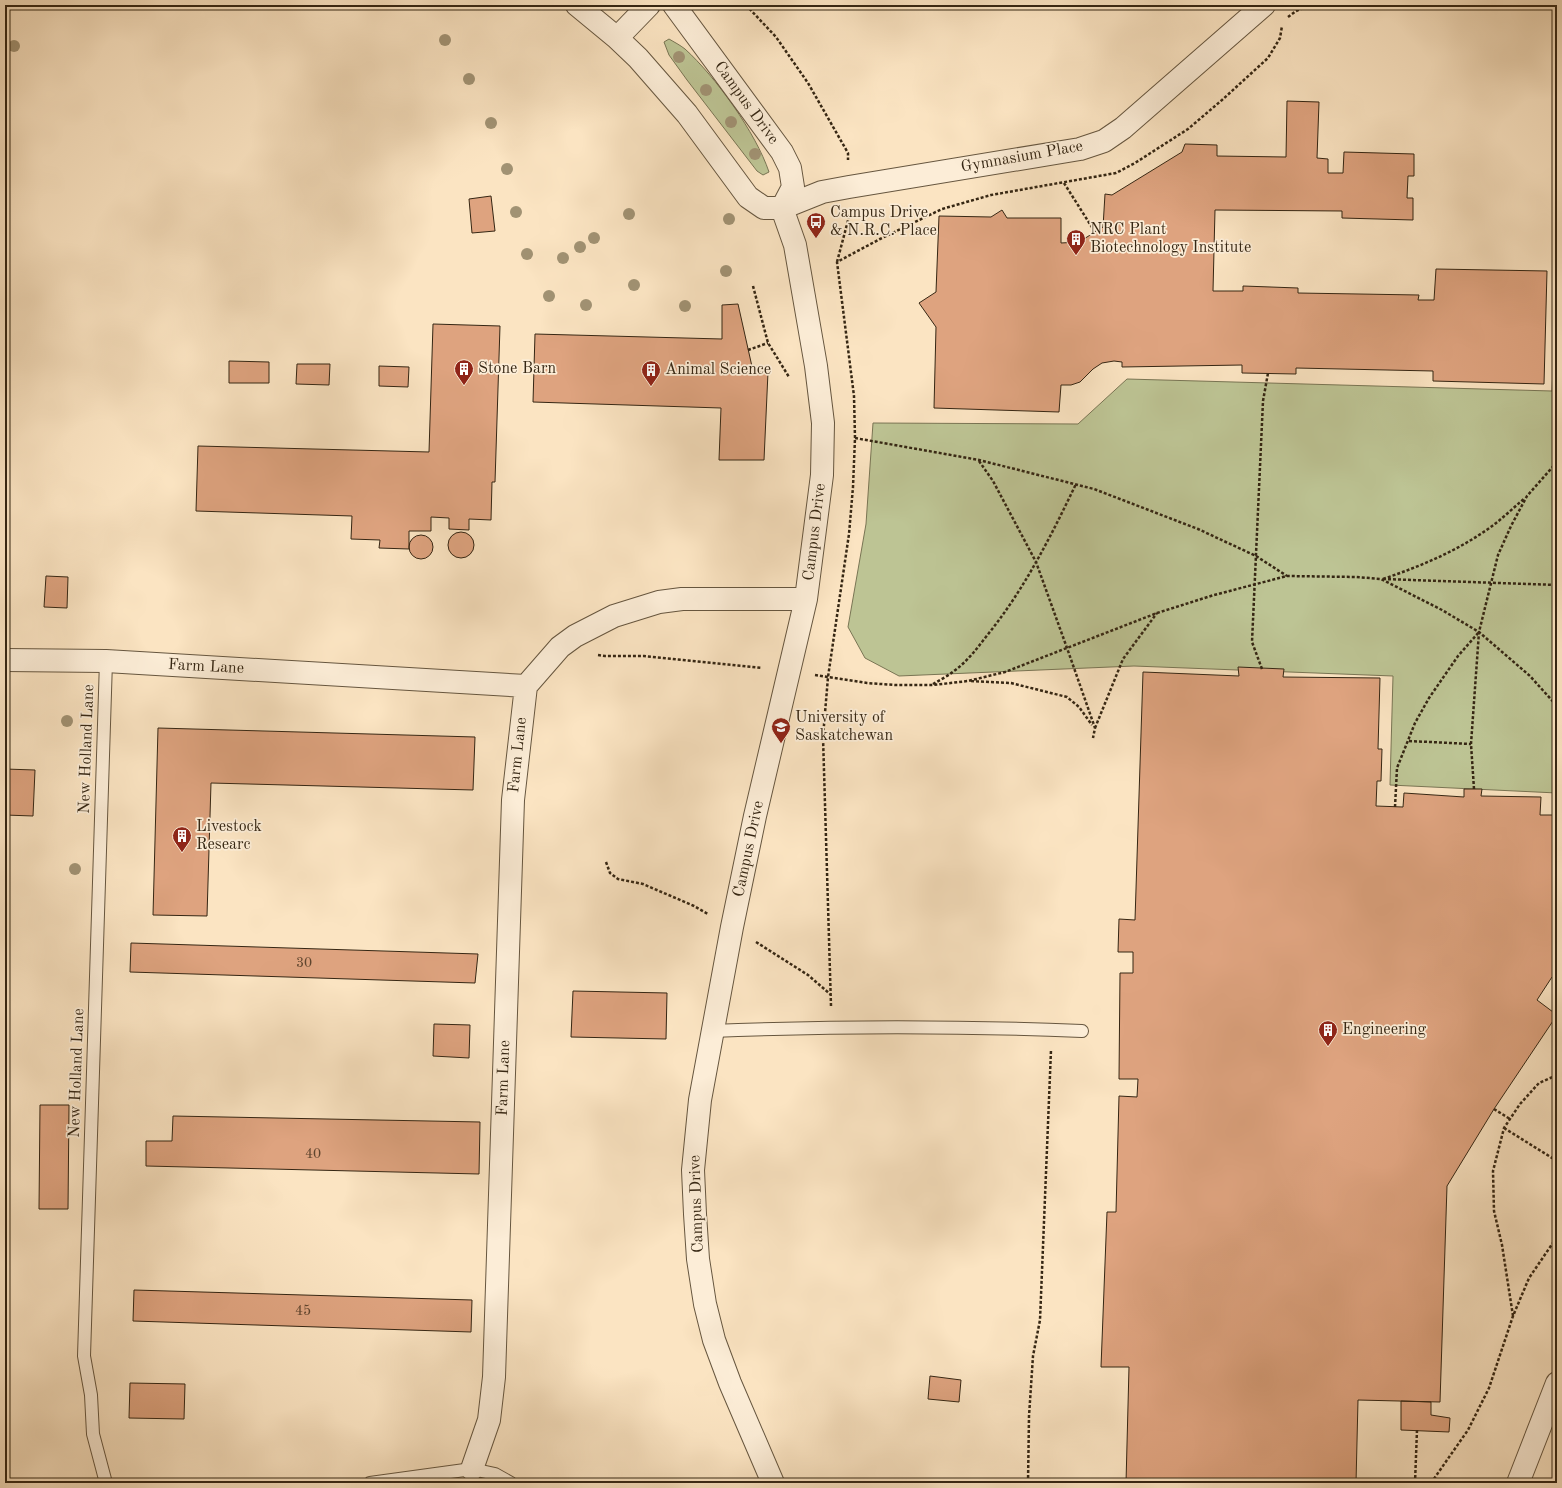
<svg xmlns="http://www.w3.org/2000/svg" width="1562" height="1488" viewBox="0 0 1562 1488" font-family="'Old Standard TT',serif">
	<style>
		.green { fill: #bdc494; stroke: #797554 }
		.building { fill: #dea37f; stroke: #352613 }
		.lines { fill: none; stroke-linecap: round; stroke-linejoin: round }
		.service-casing { stroke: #66563f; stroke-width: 14 }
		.minor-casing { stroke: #66563f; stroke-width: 24 }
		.path { stroke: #352613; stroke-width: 2.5; stroke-dasharray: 3 2; stroke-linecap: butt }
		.service { stroke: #fcedd7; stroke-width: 12 }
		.minor { stroke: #fcedd7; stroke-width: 22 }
		.tree { fill: #a19273 }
		.labels { text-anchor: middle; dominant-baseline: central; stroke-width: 3.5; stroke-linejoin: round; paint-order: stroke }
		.number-label { font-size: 14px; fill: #5f452e }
		.street-label { font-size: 16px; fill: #352613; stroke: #fcedd7 }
		.poi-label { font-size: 16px; fill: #352613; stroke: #fcedd7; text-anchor: start }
	</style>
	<rect width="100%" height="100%" fill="#fbe4c2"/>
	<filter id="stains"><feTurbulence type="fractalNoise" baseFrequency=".005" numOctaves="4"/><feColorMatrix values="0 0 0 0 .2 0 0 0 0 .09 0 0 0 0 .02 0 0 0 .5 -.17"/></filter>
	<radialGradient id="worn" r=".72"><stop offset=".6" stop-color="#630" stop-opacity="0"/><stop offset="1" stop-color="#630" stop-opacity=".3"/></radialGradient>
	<path class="green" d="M669,39C674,42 680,45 685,49C715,76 756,133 769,172L763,175L757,171L687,80L669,55L664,42Z
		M1556,297L1557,793L1390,785L1393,676L1134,666L899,676L865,658L848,627L866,524L873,423L1078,424L1127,379L1552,391Z"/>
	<path class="building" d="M1287,101L1319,102L1317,158L1328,159V173H1343L1344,152L1414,154V176H1408L1407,198H1413V220L1342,218V211L1215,210L1213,291H1243V286L1298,288V293L1419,295L1418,300H1434L1436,269L1547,271L1544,384L1433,381V371L1296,368V374L1242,373V365L1122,367V362L1114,361L1102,363L1093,369L1080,382L1071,385H1061L1059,412L934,408L936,327L919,303L936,292L939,216L991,217L1002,210L1007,218H1061V243L1079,242L1103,227L1105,194L1112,195L1182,152L1185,144L1217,145V156L1286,157Z
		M491,196L495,231L472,233L469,199Z
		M738,304L753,371L768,372L764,460H719L721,408L533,402L535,334L722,339V305Z
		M433,324L500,326L495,482H492L491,520L469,519V530L449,529V518L431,517V531H409V549L379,548L380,540L351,539L352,516L196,511L198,446L429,452Z
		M229,361L269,362V383H229Z
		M297,364H330L329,385L296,384Z
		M379,366L409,367L408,387L379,386Z
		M448 545a13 13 0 1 1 26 0a13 13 0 1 1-26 0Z
		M409 547a12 12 0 1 1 24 0a12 12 0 1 1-24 0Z
		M46,576L68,577L67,608L44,607Z
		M1238,667L1284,669L1283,677L1380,678L1378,749H1382L1381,781H1377L1376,806L1403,807L1404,793L1464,797V789H1482L1481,796L1541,797L1540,815H1557V980L1552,977L1537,1000L1557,1015L1494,1109L1447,1186L1440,1402L1358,1400L1356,1483H1126L1129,1367H1101L1107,1212H1116L1119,1096L1137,1097L1138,1079H1119L1120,973H1133V952H1118L1119,919L1135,920L1143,672L1239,676Z
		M158,728L475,737L473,790L211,783L207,916L153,915Z
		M5,769L35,770L33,816L5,815Z
		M131,943L478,954L475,983L130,972Z
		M573,991L667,993L666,1039L571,1037Z
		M434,1024L470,1025L469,1058L433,1056Z
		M40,1105H69L68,1209H39Z
		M173,1116L480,1122L479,1174L146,1166V1141H172Z
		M134,1290L472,1300L471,1332L133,1321Z
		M930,1376L961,1380L959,1402L928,1399Z
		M130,1383L185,1384L184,1419L129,1418Z
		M1401,1401L1431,1402V1415L1450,1418L1449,1432L1401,1430Z"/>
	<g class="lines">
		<defs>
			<path id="service" d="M712,1031C836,1026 959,1026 1082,1031
				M106,1483L93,1434L91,1395L84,1356L106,661
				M370,1483L472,1469L495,1474L511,1483"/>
			<path id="minor" d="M577,5L617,38L638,58L687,114L748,197L764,208H782L822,192L849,187L1080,149L1104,141L1123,128L1264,5
				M674,5L782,152L790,168L793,187L782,208L795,245L816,366L823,423L822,475L806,599L755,816L732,927L700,1100L693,1170L695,1214L698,1259L705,1304L714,1340L730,1383L773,1483
				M617,38L649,5
				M5,660L106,661L526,686
				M472,1469L489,1420L494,1377L513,800L526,686L560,647L575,636L614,616L659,602L682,599H806
				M1518,1483L1557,1383"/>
		</defs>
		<use href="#service" class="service-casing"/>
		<use href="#minor" class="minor-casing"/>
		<path class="path" d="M746,5L776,37L808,83L848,153V160
			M1288,17L1296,11L1310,5
			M1064,183L1095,232
			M837,262L850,213
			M753,286L768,343L789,377
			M748,350L768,343
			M855,438L979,460L1094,489L1198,529L1256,556L1287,576
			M979,461L993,481L1036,562L1067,648L1095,728L1093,738
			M1383,579L1557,585
			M1383,579C1421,566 1455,552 1488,529C1501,520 1513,508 1525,498
			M598,655L605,656H644L762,668
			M1262,669L1252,642L1263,401L1268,373
			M815,675L867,683L895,685H933L968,681L1005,672L1157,613L1214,595L1287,576L1356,577L1381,579L1442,610L1479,632L1530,676L1557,706
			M971,681L1011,683L1067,697L1079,707L1092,725
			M933,684C940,680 948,676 954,671C968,661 978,647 989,633C1025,588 1051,536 1076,484
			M1095,728L1123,659L1157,613
			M1409,741L1471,744
			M1474,789L1471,744L1479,632L1498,555L1511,526L1527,496L1557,462
			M1395,807L1397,768L1415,723L1429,698L1458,656L1479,632
			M606,862L610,873L618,879L643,884L694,906L708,914
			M756,942L808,975L830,994
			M831,1006L823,737L828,677L849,534L853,487L855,438L854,396L837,262L880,239L942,209L991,195L1116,173L1135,163L1188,129L1222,100L1268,58L1280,38L1282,26
			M1494,1109L1510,1119
			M1504,1128L1557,1161
			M1513,1316L1502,1245L1494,1211L1493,1171L1504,1128L1520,1104L1539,1083L1557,1075
			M1028,1483L1029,1416L1033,1356L1040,1320L1051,1050
			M1415,1483L1417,1430
			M1431,1483L1468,1430L1489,1388L1513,1316L1529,1278L1557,1237"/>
		<use href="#service" class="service"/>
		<use href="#minor" class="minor"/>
	</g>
	<g class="tree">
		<circle cx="445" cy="40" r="6"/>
		<circle cx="14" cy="46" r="6"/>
		<circle cx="679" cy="57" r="6"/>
		<circle cx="469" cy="79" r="6"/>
		<circle cx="706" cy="90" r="6"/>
		<circle cx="731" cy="122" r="6"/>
		<circle cx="491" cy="123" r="6"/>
		<circle cx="755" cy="154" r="6"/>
		<circle cx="507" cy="169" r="6"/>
		<circle cx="516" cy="212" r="6"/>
		<circle cx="629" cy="214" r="6"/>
		<circle cx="729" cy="219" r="6"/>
		<circle cx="594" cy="238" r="6"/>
		<circle cx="580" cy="247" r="6"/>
		<circle cx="527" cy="254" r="6"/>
		<circle cx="563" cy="258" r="6"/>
		<circle cx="726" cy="271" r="6"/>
		<circle cx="634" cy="285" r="6"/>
		<circle cx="549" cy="296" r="6"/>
		<circle cx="586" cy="305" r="6"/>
		<circle cx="685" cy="306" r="6"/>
		<circle cx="67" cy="721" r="6"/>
		<circle cx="75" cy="869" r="6"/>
	</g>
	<defs>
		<symbol id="bus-pin" viewBox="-11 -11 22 30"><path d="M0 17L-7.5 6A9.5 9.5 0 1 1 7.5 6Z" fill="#8f2418" stroke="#fcedd7"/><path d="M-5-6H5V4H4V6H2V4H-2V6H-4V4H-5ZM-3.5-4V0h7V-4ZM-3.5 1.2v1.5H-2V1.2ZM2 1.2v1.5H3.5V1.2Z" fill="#fff"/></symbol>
		<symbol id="building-pin" viewBox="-11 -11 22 30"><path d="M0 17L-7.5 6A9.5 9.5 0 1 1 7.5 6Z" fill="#8f2418" stroke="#fcedd7"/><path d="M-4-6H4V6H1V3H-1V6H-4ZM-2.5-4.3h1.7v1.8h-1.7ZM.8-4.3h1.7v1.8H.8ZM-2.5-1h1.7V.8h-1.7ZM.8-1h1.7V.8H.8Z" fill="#fff"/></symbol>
		<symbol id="university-pin" viewBox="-11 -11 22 30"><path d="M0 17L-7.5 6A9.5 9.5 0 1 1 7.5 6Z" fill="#8f2418" stroke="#fcedd7"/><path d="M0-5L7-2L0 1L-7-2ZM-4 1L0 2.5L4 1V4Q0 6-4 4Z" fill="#fff"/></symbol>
	</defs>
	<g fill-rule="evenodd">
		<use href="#bus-pin" x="805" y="211" width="22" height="30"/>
		<use href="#building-pin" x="1065" y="228" width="22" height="30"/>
		<use href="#building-pin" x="453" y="358" width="22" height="30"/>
		<use href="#building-pin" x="640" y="359" width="22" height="30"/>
		<use href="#university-pin" x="770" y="716" width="22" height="30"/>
		<use href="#building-pin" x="171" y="825" width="22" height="30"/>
		<use href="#building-pin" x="1317" y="1019" width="22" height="30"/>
	</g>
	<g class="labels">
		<g class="number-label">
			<text x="304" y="963">30</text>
			<text x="313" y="1154">40</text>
			<text x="303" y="1311">45</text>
		</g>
		<g class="street-label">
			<text transform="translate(746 103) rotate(54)">Campus Drive</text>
			<text transform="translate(1022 157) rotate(-10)">Gymnasium Place</text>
			<text transform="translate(815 532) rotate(-83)">Campus Drive</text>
			<text transform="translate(206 667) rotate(3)">Farm Lane</text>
			<text transform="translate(87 749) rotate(-88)">New Holland Lane</text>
			<text transform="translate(518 755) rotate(-84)">Farm Lane</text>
			<text transform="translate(749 849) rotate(-78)">Campus Drive</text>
			<text transform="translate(77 1073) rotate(-88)">New Holland Lane</text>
			<text transform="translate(504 1078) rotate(-88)">Farm Lane</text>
			<text transform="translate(697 1204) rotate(-92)">Campus Drive</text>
		</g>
		<g class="poi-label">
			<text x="830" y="213">Campus Drive<tspan x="830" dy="18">&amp; N.R.C. Place</tspan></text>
			<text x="1090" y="230">NRC Plant<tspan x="1090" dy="18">Biotechnology Institute</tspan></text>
			<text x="478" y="369">Stone Barn</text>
			<text x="665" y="370">Animal Science</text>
			<text x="795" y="718">University of<tspan x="795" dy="18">Saskatchewan</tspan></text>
			<text x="196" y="827">Livestock<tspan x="196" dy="18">Researc</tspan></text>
			<text x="1342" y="1030">Engineering</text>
		</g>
	</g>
	<rect width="1562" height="1488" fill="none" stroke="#fbe4c2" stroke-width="20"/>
	<rect x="6" y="6" width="1550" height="1476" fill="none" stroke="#352613" stroke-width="2"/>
	<rect x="10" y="10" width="1542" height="1468" fill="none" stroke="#352613"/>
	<rect width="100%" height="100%" filter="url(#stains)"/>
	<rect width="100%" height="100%" fill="url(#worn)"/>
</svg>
